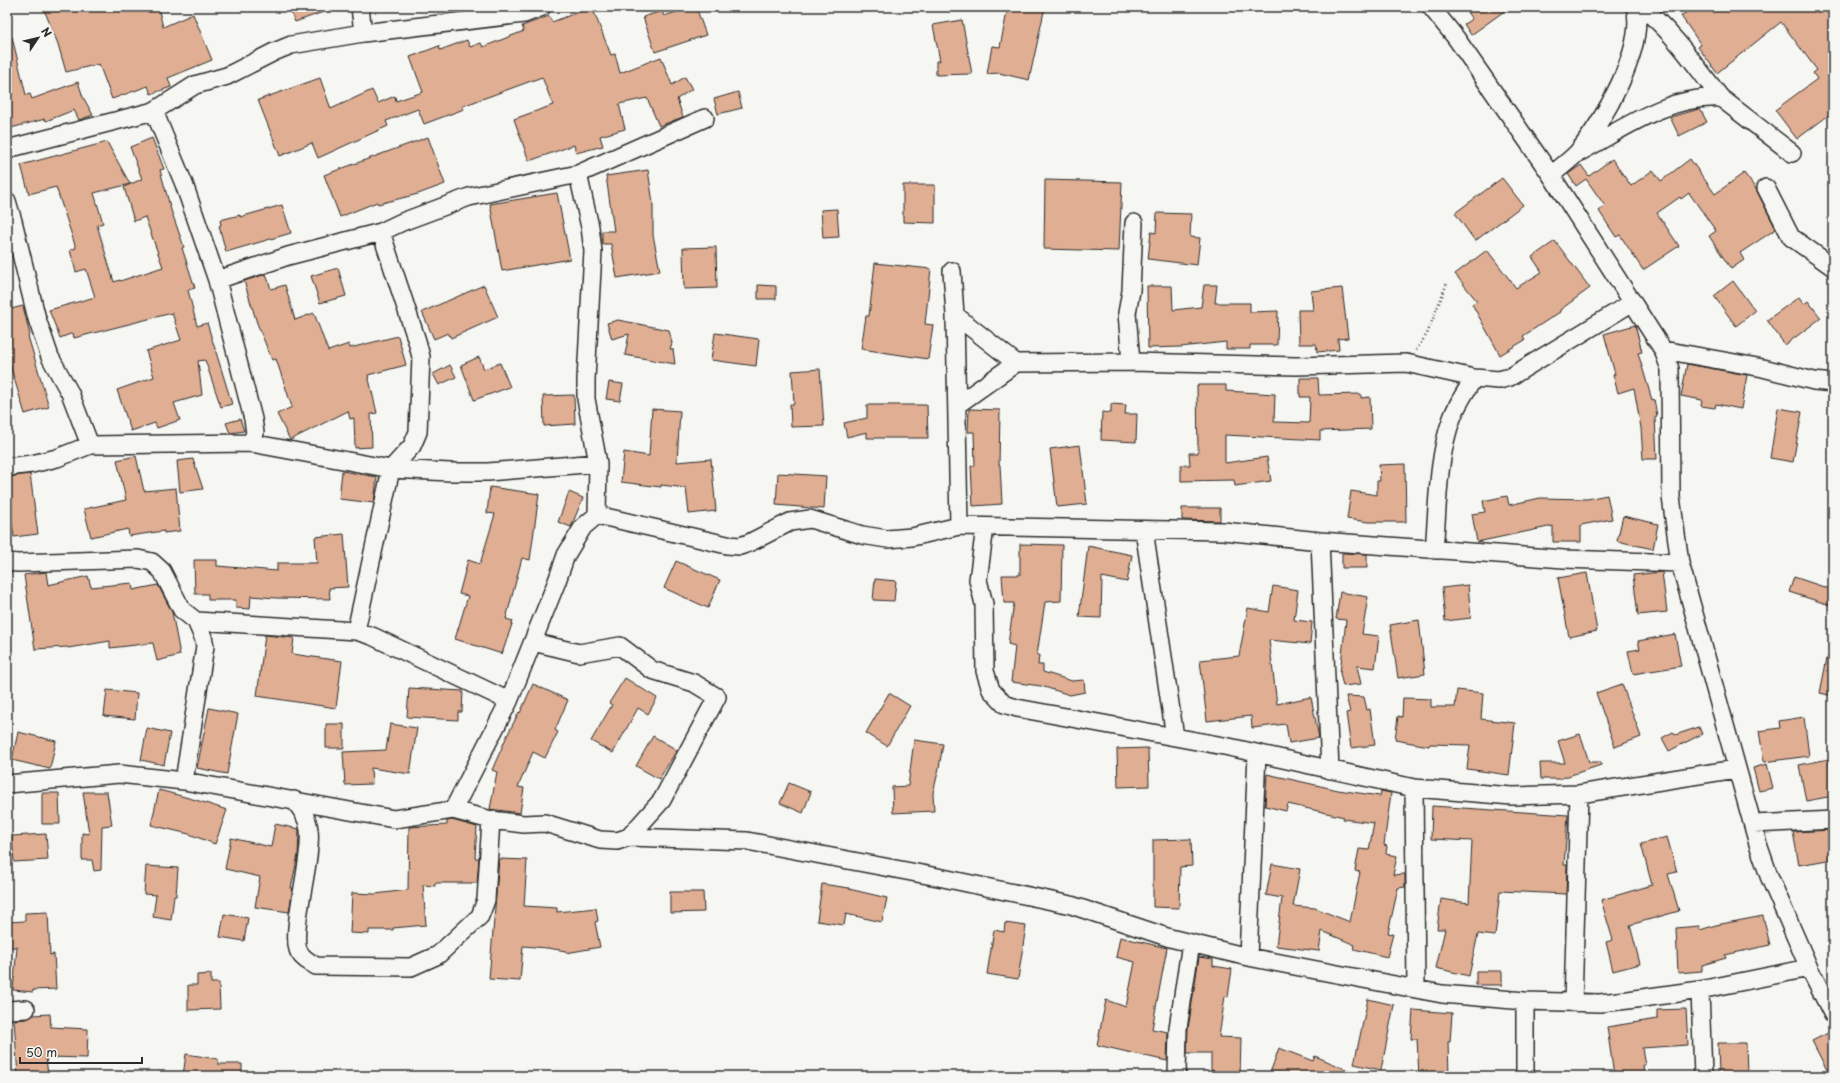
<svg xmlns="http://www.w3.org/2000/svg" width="1840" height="1083" viewBox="0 0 1840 1083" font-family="'Playpen Sans',sans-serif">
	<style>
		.building { fill: #e0ae92; stroke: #2b2b2b }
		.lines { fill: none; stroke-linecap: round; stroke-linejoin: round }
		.minor-casing { stroke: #2b2b2b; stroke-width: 20 }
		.path { stroke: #2b2b2b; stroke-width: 2.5; stroke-dasharray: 1 3; stroke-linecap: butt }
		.minor { stroke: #f6f6f2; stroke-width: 17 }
	</style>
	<rect width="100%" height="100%" fill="#f6f6f2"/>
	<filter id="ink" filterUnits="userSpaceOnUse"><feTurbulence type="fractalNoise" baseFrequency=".025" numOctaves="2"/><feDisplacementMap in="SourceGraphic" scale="8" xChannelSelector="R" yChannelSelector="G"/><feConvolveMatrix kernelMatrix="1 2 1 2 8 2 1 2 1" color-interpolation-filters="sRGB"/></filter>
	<g filter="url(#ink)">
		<path class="building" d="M43,7H158L163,27L193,14L212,60L168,78L171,87L151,94L148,86L112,99L99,64L66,72L58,44Z
			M289,7H331L332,9L295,22Z
			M592,7L611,55L615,54L620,73L661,57L672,85L685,77L692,89L677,99L683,117L659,126L647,98L619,104L625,129L600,136L603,146L576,153L574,145L529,161L514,119L553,105L542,77L463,106L464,109L424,124L418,109L386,121L388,126L318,158L312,143L280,156L258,100L320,78L331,109L372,90L378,103L395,96L396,101L423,92L410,57L439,46L440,50L467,40L470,47L481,43L483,47L524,31L522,26L549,16L552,22Z
			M691,7H696L706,35L655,52L643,17L662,11L664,16Z
			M1008,7H1045L1029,80L999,73L987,74L992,46L1000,47Z
			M1463,7H1510L1471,35L1464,24L1472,19Z
			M1694,7H1833V112L1797,139L1775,110L1817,79L1813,73L1817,70L1781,22L1717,73L1698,47L1701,45L1681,16Z
			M962,20L972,74L936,75V61H940L933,25Z
			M12,37L26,95L30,94L32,99L78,82L83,97L93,115L79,120L74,110L46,121L45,119L7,129V38Z
			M738,92L742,108L718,114L714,99Z
			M1700,109L1707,122L1679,136L1670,117Z
			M428,137L445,184L418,194L378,204L377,202L340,217L324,175Z
			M152,138L164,169L160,170L171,210L184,247L182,248L195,288L188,290L197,326L207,323L232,404L221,407L205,360L198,361L202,395L174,403L180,420L157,428L155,423L131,431L117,390L154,377L146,351L181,340L172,313L74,338L73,333L60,338L49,310L95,297L86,269L76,272L70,250L76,248L56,187L29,194L21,165L107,142L130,184L94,193L103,223L97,225L114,282L120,280V281L163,267L145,217L134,221L124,187L142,179L130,147Z
			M1612,159L1631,186L1653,170L1661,181L1690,159L1715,194L1744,173L1756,189L1776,229L1740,253L1744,260L1731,269L1709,236L1716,231L1689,193L1681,199L1680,197L1657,213L1679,246L1643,270L1620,235L1616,237L1599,211L1605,206L1586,179L1576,186L1568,174L1581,165L1589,176Z
			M648,170L653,203V235L660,271L617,278L611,244H602V231H614L606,176Z
			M1502,178L1523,205L1475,241L1455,213Z
			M1045,180L1122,182L1119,251L1044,249Z
			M903,185H935V223L903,222Z
			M557,193L570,259L502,271L490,204Z
			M282,205L291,233L226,252L219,226L221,225L220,220L240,215V217Z
			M837,209L839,237L823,238L821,210Z
			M1157,213L1191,214L1190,237L1200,238L1197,265L1148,259L1151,232L1156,233Z
			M1555,241L1590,288L1560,310V312L1523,336L1525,340L1500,355L1472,304L1477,301L1455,274L1487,250L1516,288L1542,272L1532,257Z
			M716,247L717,288L684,289L683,248Z
			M875,263L931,269L925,324L933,325L928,359L861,349L866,316H869Z
			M338,268L346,296L320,303L311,276Z
			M266,274L271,289L285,285L295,320L314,313L328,351L349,344L350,348L398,336L406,365L368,375L377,413L371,414L372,447L355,448L354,418L350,419L348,411L290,440L277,414L292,407L276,359L272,360L257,323L244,281Z
			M1733,281L1755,311L1736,326L1714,296Z
			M484,285L498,317L451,338L448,333L434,339L422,312Z
			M758,285L776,286V299H758Z
			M1204,285H1217L1215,303H1250V312L1278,311L1277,345H1250V349H1226V342L1180,347L1148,348L1147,286H1172L1173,310L1201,307Z
			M1342,288L1348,338L1338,339L1339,350L1317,352L1316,344H1299L1298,310H1313L1311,291Z
			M1799,297L1804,304L1808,301L1821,318L1785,345L1767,320Z
			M23,306L30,335L28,336L49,407L25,414L7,355V310Z
			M618,320L669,330L672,343L670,349H673L675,364L625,355L629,334L612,339L607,323Z
			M1635,325L1642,352L1638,353L1652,400L1654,399L1657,416L1655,417L1657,459H1643L1641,428L1634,388L1618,393L1613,375L1615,374L1604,334Z
			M715,333L759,339L756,366L711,360Z
			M479,357L484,369L500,363L510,387L474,400L461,365Z
			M1687,364L1747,375L1741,409L1716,404L1715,408L1701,406L1702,400L1681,396Z
			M450,365L456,377L439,385L433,374Z
			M820,369L824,426L791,427L790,404H794L792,371Z
			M1300,378H1318L1319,395L1361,394V398L1370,397L1371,429L1320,431V440L1225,435V463L1267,457L1271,481L1235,486L1234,480L1181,481V465H1190L1189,453H1198L1197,385H1226V391L1275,394L1274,422L1309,423L1310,397H1300Z
			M609,382L623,384L620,401L606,399Z
			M574,395L575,424L544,426L543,396Z
			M1111,404L1126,405L1125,414H1137L1136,442L1101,440L1102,412L1111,413Z
			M867,405H927L928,438H867V432L847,437L844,423L867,418Z
			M1778,408L1802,412L1793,462L1770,458Z
			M652,409L680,411L677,462L711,459L716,511L689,514L686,488L661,485V487L621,482L624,452L649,456Z
			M969,409L1000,410L999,465H1000L1002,504L973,506L971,466H975L974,432H968Z
			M240,419L244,431L230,433L226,423Z
			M1080,445L1087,504L1057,507L1050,449Z
			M136,456L144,491L176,488L180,531L164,533V531L129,536L128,529L91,537L84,509L126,500L117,460Z
			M193,459L203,489L180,492L177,461Z
			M1405,464L1406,522H1368L1347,519L1351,491L1377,495V481H1380L1379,465Z
			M342,471L377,477L374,503L339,499Z
			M778,473L826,476L824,509L776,505Z
			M30,474L38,534L14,537L7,489V477Z
			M490,487L539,494L530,560L522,558L506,619L513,621L502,654L455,639L468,596L459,594L468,560L480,564L495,514L487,513Z
			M569,492L583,498L571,527L558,522Z
			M1607,495L1612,519L1581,525V542H1553V526L1477,542L1472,514L1485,512L1483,501L1507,496L1509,505L1540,498L1587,499Z
			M1182,508H1220V521L1182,520Z
			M1623,516L1658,524L1653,549L1617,541Z
			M344,534L348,587L329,588L330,599L276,598L251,596L250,609L236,608V600H208V594H195L194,560H217V566L277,571V563H317L315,537Z
			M1020,544L1062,545L1061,601L1045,602L1037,655H1039L1038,665H1043V672L1072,681L1084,680L1085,692L1070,695L1041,686L1011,682L1015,646L1008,644L1014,603H1004L1002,575H1020Z
			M1088,546L1132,555L1127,582L1102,577L1101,618L1079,617Z
			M1342,553L1367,554V568H1342Z
			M676,561L720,580L708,608L664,588Z
			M46,572L48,585L88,576L91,587L132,583L133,590L158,585L172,612L180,655L157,661L153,643L110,648V641L68,648L67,647L35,649L24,575Z
			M1662,572L1667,612L1638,615L1633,575Z
			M1587,573L1597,631L1569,637L1558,578Z
			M1794,577L1833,590V606L1789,592Z
			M875,579L896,581L894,601L873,600Z
			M1468,585L1471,618L1445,621L1442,588Z
			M1273,586L1298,590L1294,620L1312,622L1310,644L1269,640L1277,704L1311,697L1319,738L1289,743L1286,724L1252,728L1251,716L1207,721L1200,660L1239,656L1248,608L1269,612Z
			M1340,592L1368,597L1362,634L1379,636L1375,668L1357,666L1361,684L1343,686L1340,673L1346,620L1336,619Z
			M1419,620L1425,674L1398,678L1390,625Z
			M1675,634L1681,666L1633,674L1628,651L1640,649L1638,641Z
			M265,635L294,638L292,654L342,661L336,708L257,696Z
			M1827,658L1833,659V696L1820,693Z
			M625,678L657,698L648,714L638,708L613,753L591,741L612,705L609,703Z
			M533,684L568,700L555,730L558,732L545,758L533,752L518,787L524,788L520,813L490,809L497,772L492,770L506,738L519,712L520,713Z
			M1622,684L1641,737L1615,747L1596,693Z
			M409,688L463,691L462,712H458V720L407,717Z
			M107,690L137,693L135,719L104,716Z
			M1457,690L1483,693L1481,719L1515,723L1509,775L1467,769L1470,745L1430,744L1429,746L1395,740L1398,716L1402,717L1403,698L1431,699V707H1455Z
			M889,693L910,706L887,746L866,733Z
			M1346,696L1364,697L1367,710L1370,709L1375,745L1351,748L1346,713L1350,712Z
			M209,708L238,714L227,774L197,768Z
			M1804,717L1809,756L1764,762L1759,731L1780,728L1779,721Z
			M326,724H344V748H326Z
			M390,724L417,728L410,774L371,768L372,784L345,785L343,752L386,750Z
			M1699,727L1702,734L1669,751L1662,738L1673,732L1675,735Z
			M147,728L170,733L164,765L141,760Z
			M18,732L56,741L50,769L12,760Z
			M1580,734L1589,762H1601V765L1559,779H1541L1540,763H1565L1558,741Z
			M653,736L677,750L659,779L636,766Z
			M914,740L943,744L939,768L933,793L934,811L893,813L892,787L908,786Z
			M1148,748L1149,786L1118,787L1117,749Z
			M1829,759L1833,781V796L1806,801L1799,765Z
			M1767,764L1773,788L1759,791L1753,768Z
			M1267,774L1338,790L1380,796L1381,791L1391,793L1384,845L1387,846L1386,854L1397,856L1393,875L1405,874V887L1398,888L1388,933L1393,934L1387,957L1354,949L1355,945L1322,931L1319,951L1276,946L1282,898L1266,895L1272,864L1300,869L1293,906L1315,908L1350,922L1360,872L1355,871L1359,849L1369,850L1374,823L1343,819L1344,817L1288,804L1286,811L1265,806Z
			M789,783L811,792L803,813L780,803Z
			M159,790L196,800L227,810L215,844L189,834L151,825Z
			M83,792H107L112,825L102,826L101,870L94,871L92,860H82V833L89,834Z
			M42,793H59L60,824H42Z
			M1432,806L1568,815L1564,865H1567L1566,894L1500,891L1495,936L1478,934L1469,976L1436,968L1445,929H1437L1441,899L1469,903L1472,841L1431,839Z
			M452,820L477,827L475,858H479L477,883H435V886L423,885L426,925L393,928V930H369V934L350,933L352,893L375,894L408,890L409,827L447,825V821Z
			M275,824L299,829L298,855L291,888H293L289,912L255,907L260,877L225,869L231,838L271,847Z
			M1833,830V859L1799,865L1793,832Z
			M46,834L48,860L14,862L12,836Z
			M1667,837L1677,872L1668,874L1679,911L1630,925L1640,964L1613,971L1606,942L1613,940L1601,900L1652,885L1641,844Z
			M1191,839L1192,866L1180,867L1179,908L1153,907V840Z
			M499,859L527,860L524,906L557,908V912L596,908L598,921L595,922L600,947L566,953V951L547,948L523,946L520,981L489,979Z
			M146,866L178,868L176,896H174L171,920L153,917L156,895L144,894Z
			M822,884L849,888V889L887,898L882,922L846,914L844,925L817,921Z
			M670,892H703L704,912L670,913Z
			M48,912L50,955L54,954L56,989L33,990V992L13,990L17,947H7V922L25,921V913Z
			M224,914L248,918L244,941L220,937Z
			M1763,916L1770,945L1725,955L1726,958L1702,965V971L1678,973L1676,928L1699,926L1700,930L1716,925Z
			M1005,923L1026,926L1018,979L987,974L994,930L1004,932Z
			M1120,937L1167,948L1152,1029L1168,1032L1167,1061L1097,1045L1106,1000L1126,1007L1135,962L1116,957Z
			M1199,957L1213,959V966L1232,969L1228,997L1225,996L1219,1037L1241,1038L1240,1076H1214V1071L1211,1070V1053H1187L1188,1029Z
			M1476,971H1502V985H1476Z
			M211,974V983H219L220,1009L188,1010V985H197V975Z
			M1368,999L1394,1005L1381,1070L1354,1064Z
			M1686,1009L1688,1045L1642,1048L1645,1065H1643L1644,1076H1614L1607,1027L1657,1019V1010Z
			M1413,1010L1452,1013L1450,1042H1448L1449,1076H1419L1417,1039H1411Z
			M50,1014L51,1027L88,1029L87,1058L46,1057L48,1076H18L14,1020L27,1019L33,1015Z
			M1828,1033L1833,1043V1076H1830L1812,1041Z
			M1718,1043H1746L1747,1075L1719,1076Z
			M1279,1048L1313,1061L1315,1056L1362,1076H1269Z
			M186,1054L218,1059V1064H242V1076H183Z"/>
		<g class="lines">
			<defs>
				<path id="minor" d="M360,7L363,33
					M1431,7L1456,38L1551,175L1663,350L1670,369L1671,497L1680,563L1758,844L1769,876L1809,968L1833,1015
					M1641,7C1673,31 1696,67 1721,98
					M154,111L184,184L217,280L253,419L255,433L251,443
					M7,151L11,148L154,111L195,85L227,76L274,52L291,45L363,33L524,14L542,7
					M1576,154C1622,130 1667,95 1721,98L1792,153
					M1551,175C1560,168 1569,161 1577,153C1603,123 1646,47 1635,7
					M1766,188L1791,237L1833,267
					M7,201L13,221L37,319L50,357L70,393L90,445
					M952,271L955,315L959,526
					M217,280L288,256L381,232L402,222L469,197L578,174L705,118
					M955,315L1016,363
					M1663,350L1763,368L1814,381L1833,383
					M1131,362L1127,313L1131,291L1134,223
					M957,405L1016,363L1131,362L1296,366L1406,363L1474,378L1499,380L1510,377L1633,302
					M7,467L32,464L57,458L90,445L251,443L391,469L450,472H488L598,463
					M597,515L727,545L740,546L749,543L790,522L810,519L862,535L887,539L912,537L959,526L1223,531L1320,541L1564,559L1680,563
					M985,527L978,580L984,604L985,671L991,690L1004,704L1017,708L1229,747L1414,788L1512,796L1579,794L1736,769
					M1144,530L1175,737
					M1320,541L1330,770
					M1434,550C1438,508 1437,458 1452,418C1457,404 1466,391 1474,378
					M7,562L18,563L138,559L152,562L162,571L182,610L196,621L203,637L205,646L184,781
					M196,621L356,631L372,636L509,701
					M356,631L391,469L412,446L418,432L421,357L417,341L381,232
					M7,784L119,774L184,781L394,819L453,810L491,820L524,824L545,823L600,840L617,841L629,837L662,800L717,697L694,683L652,670L620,646L579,653L533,642
					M1414,788L1416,988
					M294,800C301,809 308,818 309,830C313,859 289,932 299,952C303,959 309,962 316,966L411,967L438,955L480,916L486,900L491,820
					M453,810L509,701L557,581L566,555L583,527L597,515L598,463L586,399V379L593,251L590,227L578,174
					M1753,824L1833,820
					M629,837L747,841L943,878L1071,905L1170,938L1248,957L1442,994L1525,1001L1600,1003L1628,1000L1700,990L1809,968
					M1248,957L1257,754
					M1700,990L1703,1076
					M1573,1003L1579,794
					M7,1010L26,1009
					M1177,1076L1178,1028L1191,943
					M1525,1076V1001"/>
			</defs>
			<use href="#minor" class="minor-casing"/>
			<path class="path" d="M1416,350L1427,334L1447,283"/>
			<use href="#minor" class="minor"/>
		</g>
	</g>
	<rect width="1840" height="1083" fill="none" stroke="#f6f6f2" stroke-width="24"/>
	<rect x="12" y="12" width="1816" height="1059" fill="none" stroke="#2b2b2b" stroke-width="1.5" filter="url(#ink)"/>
	<g transform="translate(38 38) rotate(55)" stroke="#f6f6f2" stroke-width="3" paint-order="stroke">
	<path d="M0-3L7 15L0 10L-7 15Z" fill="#2b2b2b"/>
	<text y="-6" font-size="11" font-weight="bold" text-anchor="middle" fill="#2b2b2b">N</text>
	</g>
	<path d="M20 1057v6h122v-6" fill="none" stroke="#2b2b2b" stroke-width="2"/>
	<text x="26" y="1057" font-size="12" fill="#2b2b2b" stroke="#f6f6f2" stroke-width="3" paint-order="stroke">50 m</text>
</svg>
